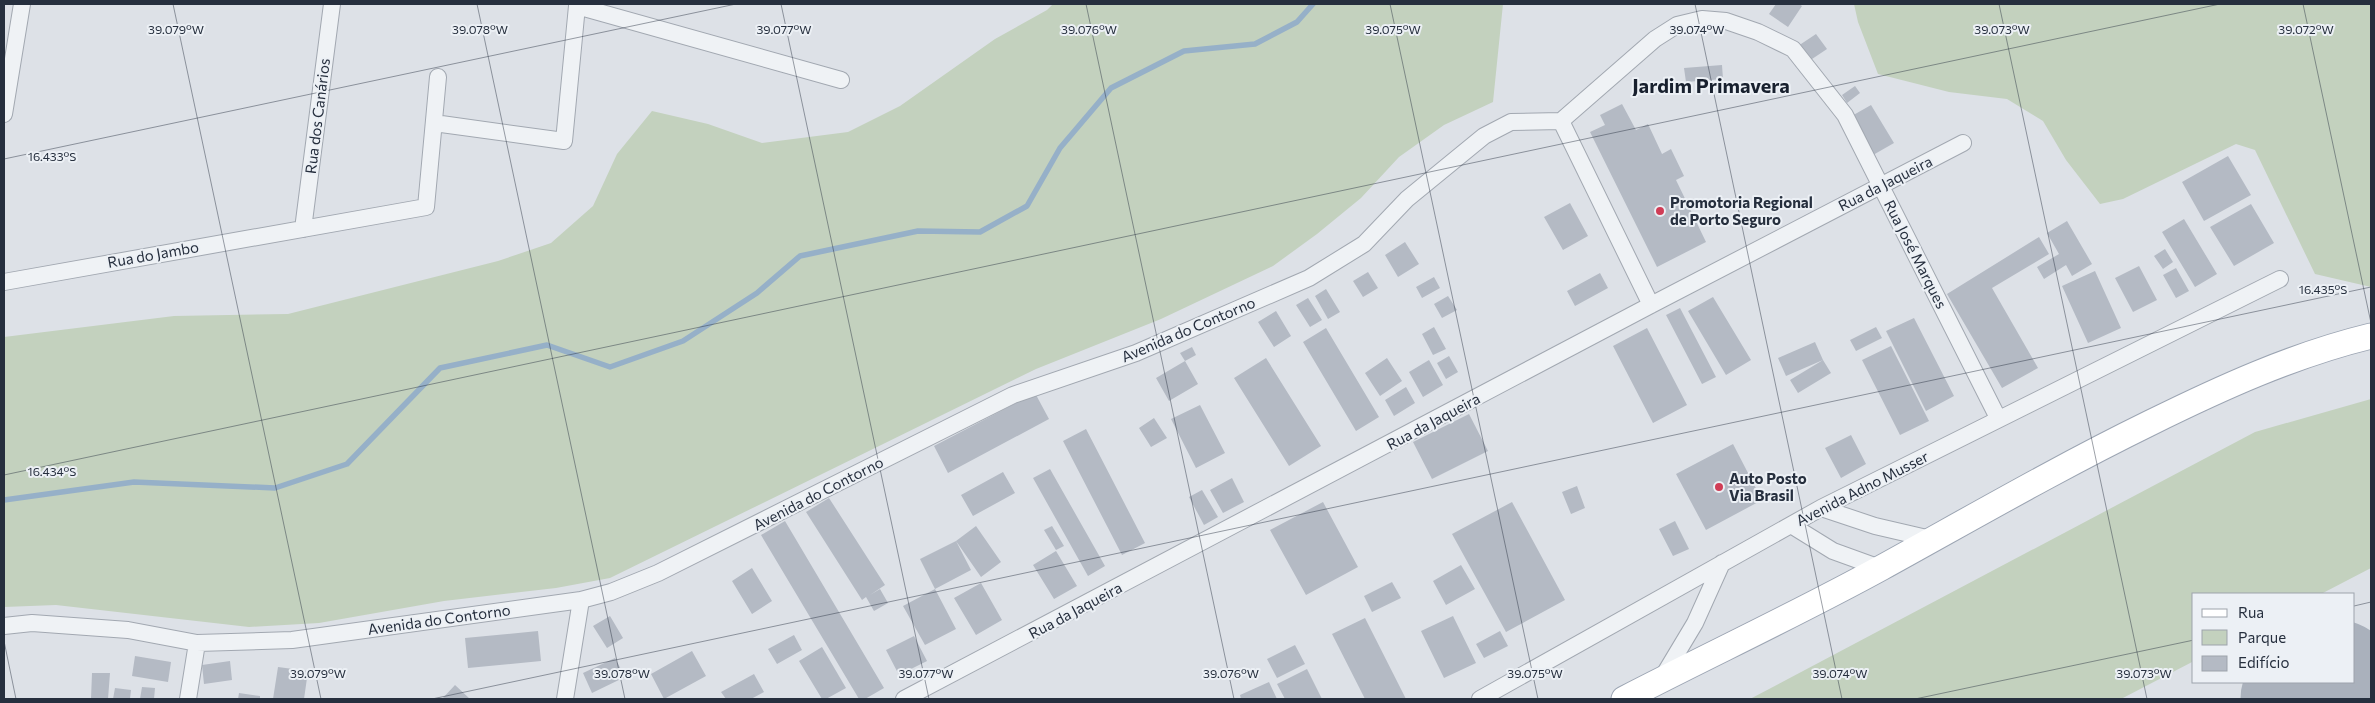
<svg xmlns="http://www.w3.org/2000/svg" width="2375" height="703" viewBox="0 0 2375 703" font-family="Commissioner,sans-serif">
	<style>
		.green { fill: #c3d1be }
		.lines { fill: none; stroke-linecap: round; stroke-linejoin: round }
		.stream { stroke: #96b0c8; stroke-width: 5.5 }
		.runway { stroke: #aab1bc; stroke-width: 125 }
		.building { fill: #b4bac4 }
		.street-casing { stroke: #a2a8b1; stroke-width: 18 }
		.primary-casing { stroke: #9ca5b3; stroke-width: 27 }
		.street { stroke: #eff2f5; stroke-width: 16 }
		.primary { stroke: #fff; stroke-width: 25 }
		.ticks { fill: none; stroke: #262f3e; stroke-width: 1; stroke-opacity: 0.45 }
		.poi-dot { fill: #d03d56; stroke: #ecf0f5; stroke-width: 2 }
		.labels { text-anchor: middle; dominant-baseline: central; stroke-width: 4; stroke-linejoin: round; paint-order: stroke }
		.street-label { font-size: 15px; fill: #262f3e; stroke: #ecf0f5 }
		.poi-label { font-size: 15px; font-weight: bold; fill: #262f3e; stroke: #ecf0f5; text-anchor: start }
		.district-label { font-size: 20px; font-weight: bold; fill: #18202e; stroke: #ecf0f5 }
		.ticks-label { font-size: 12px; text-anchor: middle; fill: #262f3e; stroke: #ecf0f5; stroke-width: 4; stroke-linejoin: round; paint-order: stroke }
	</style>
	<rect width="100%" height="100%" fill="#dde1e7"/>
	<path class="green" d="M1053,4H1503L1493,102L1444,125L1399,157L1361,198L1317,234L1273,266L1161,319L1036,369L610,578L556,588L444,601L319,623L249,627L56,605L4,607V337L174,316L288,314L498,261L551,243L593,206L617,154L652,111L708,124L762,143L848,132L900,106L995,39L1047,10Z
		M1854,4H2371V287L2315,274L2255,150L2236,144L2123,199L2100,204L2066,160L2043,121L2007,99L1949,92L1878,74L1858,22Z
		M2371,399V568L2321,594H2194V661L2121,699H1750L2255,432Z"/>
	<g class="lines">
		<path class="stream" d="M4,500L134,482L275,488L347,464L440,368L547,345L610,367L683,341L757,293L800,256L918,231L980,232L1027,206L1060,148L1111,88L1184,51L1255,44L1297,22L1313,4"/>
		<path class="runway" d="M2303,699L2335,682"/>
	</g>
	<path class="building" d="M1776,4H1799L1802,6L1788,27L1769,14Z
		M1816,34L1827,49L1809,61L1798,46Z
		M1722,65L1723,79L1686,82L1684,68Z
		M1855,86L1860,93L1847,103L1842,95Z
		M1622,104L1636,130L1648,124L1662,154L1671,149L1684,176L1676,180L1706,242L1657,267L1590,132L1605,125L1600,115Z
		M1871,105L1894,143L1873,155L1850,117Z
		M2228,156L2251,195L2204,221L2182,182Z
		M1570,203L1588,236L1563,250L1544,217Z
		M2251,204L2274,243L2234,266L2210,227Z
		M2184,219L2217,274L2195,287L2162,232Z
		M2067,221L2092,264L2072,276L2066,265L2044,279L2037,267L2059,254L2047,233Z
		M2039,237L2049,254L1992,288L2038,368L2002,388L1947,294Z
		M1405,242L1419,264L1398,277L1385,255Z
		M2165,249L2173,262L2163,269L2154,256Z
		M2139,266L2157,300L2133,312L2115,278Z
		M2176,268L2189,291L2176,298L2163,275Z
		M2095,271L2121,328L2088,343L2062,286Z
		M1368,272L1378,288L1363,297L1353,281Z
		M1600,273L1608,288L1575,306L1567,291Z
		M1434,277L1440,288L1422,298L1416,287Z
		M1326,289L1340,312L1328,319L1315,296Z
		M1448,296L1457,310L1442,318L1434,304Z
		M1713,297L1751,360L1726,375L1688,311Z
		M1308,298L1322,320L1310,327L1296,305Z
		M1680,308L1716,377L1702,384L1666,315Z
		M1276,311L1291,336L1274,347L1258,322Z
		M1914,318L1954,396L1926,411L1886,331Z
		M1434,327L1446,349L1433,355L1422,334Z
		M1876,327L1882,338L1856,351L1850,340Z
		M1326,328L1379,417L1356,431L1303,342Z
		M1647,328L1687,405L1653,423L1613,346Z
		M1815,342L1823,360L1786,376L1778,358Z
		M1891,346L1929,421L1900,435L1862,360Z
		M1192,347L1196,355L1185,361L1180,353Z
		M1449,356L1458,372L1446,379L1437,363Z
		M1266,358L1321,446L1289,466L1234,378Z
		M1387,358L1402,381L1380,396L1365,373Z
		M1429,360L1443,385L1423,397L1409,372Z
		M1823,360L1831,373L1798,393L1790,380Z
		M1185,361L1198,384L1169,401L1156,378Z
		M1406,387L1415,403L1394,416L1385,400Z
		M1035,393L1049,419L948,473L934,446Z
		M1200,405L1225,453L1196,468L1171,419Z
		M1469,414L1488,451L1432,479L1413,442Z
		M1154,418L1167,438L1151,447L1139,428Z
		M1086,429L1145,543L1122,555L1063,441Z
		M1851,435L1866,464L1841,478L1825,448Z
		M1733,444L1762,500L1706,530L1676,474Z
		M1050,469L1105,566L1088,576L1033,478Z
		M1003,472L1015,493L973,516L961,495Z
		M1232,478L1244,502L1223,513L1210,490Z
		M1577,486L1585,508L1571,514L1562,492Z
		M1202,490L1218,517L1204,525L1189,497Z
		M829,498L885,585L870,595L880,589L888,603L874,611L866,597L862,600L806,512Z
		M1323,502L1358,567L1306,595L1270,530Z
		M1512,502L1565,600L1506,632L1452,534Z
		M785,521L884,688L865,699H859L761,535Z
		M1675,521L1689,549L1673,556L1659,529Z
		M976,526L1001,562L981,577L956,541L971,570L935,589L920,559L956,541Z
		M1052,526L1064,546L1056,550L1044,530Z
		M1056,551L1077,586L1054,599L1033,565Z
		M1461,565L1475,589L1446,605L1433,581Z
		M752,568L772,601L752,614L732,581Z
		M1392,582L1401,598L1372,612L1364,596Z
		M981,583L1002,620L976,635L954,598Z
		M935,589L956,629L925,645L903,606Z
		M610,616L623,638L607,648L593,626Z
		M1453,616L1476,663L1444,678L1421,631Z
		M1365,618L1406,699H1365L1332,634Z
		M538,631L541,661L468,668L465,638Z
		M1500,631L1508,646L1484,658L1476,644Z
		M794,635L802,650L777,664L768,649Z
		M914,636L927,661L899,675L886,650Z
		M1295,645L1305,664L1277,678L1267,659Z
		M822,647L846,688L826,699H822L799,661Z
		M692,651L706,676L664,699L651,674Z
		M135,656L171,662L168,682L132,676Z
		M615,658L625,677L592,693L583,673Z
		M230,661L232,680L204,684L202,665Z
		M278,667L308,671L304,699H273Z
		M1307,669L1322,699H1285L1277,684Z
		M92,673H110L108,699H91Z
		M754,674L764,692L751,699H726L721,692Z
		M1269,682L1277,699H1241L1240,695Z
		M455,685L470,699H442Z
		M142,687L155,688L154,699H140Z
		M115,688L131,690L130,699H113Z
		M239,693L260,696V699H238Z"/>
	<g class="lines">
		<defs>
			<path id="street" d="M4,114L22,4
				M1561,121L1655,39L1677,25L1702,19L1726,21L1758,32L1793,49L1845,115L1998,418
				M1561,121L1651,305
				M434,123L564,141L577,6L841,80
				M303,229L332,4
				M4,282L426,207L438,77
				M1821,508L1875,526L1931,539
				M1791,525L1833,551L1880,568
				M4,626L32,623L128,630L197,643L292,640L581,600L611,592L658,573L1013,395L1136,353L1309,278L1364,244L1407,199L1484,136L1511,122L1561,121
				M1662,678L1695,623L1722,563
				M188,699L197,643
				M565,699L581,600
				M904,699L1651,305L1963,143
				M1480,699L1821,508L2280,279"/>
			<path id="primary" d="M1624,699C1709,655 1797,614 1881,568C1970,519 2058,468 2150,423C2221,388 2293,355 2371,336"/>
		</defs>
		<use href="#street" class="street-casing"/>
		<use href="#primary" class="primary-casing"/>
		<use href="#street" class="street"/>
		<use href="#primary" class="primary"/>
	</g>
	<path class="ticks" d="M173,4L321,699M477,4L625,699M781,4L929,699M1086,4L1234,699M1390,4L1538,699M1695,4L1842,699M1999,4L2147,699M2303,4L2371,323M4,159L736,4M4,475L2220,4M2354,606L2371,602M4,641L16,699M432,699L2371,287M1915,699L2194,640"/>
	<g class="poi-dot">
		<circle cx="1660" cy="211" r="5"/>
		<circle cx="1719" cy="487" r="5"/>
	</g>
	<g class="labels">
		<g class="street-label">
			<text transform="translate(317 116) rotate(-83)">Rua dos Canários</text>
			<text transform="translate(1885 183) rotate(-27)">Rua da Jaqueira</text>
			<text transform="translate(153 254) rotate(-10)">Rua do Jambo</text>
			<text transform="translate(1916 254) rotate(63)">Rua José Marques</text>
			<text transform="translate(1188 329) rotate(-23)">Avenida do Contorno</text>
			<text transform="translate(1433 421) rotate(-28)">Rua da Jaqueira</text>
			<text transform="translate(1862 488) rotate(-27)">Avenida Adno Musser</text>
			<text transform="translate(818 493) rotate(-27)">Avenida do Contorno</text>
			<text transform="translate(1075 610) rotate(-28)">Rua da Jaqueira</text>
			<text transform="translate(439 619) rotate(-8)">Avenida do Contorno</text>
		</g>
		<g class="poi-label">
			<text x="1670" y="202">Promotoria Regional<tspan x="1670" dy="17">de Porto Seguro</tspan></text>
			<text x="1729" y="478">Auto Posto<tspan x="1729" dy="17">Via Brasil</tspan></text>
		</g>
		<g class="district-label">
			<text x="1711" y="85">Jardim Primavera</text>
		</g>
	</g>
	<g class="ticks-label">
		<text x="176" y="34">39.079°W</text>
		<text x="480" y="34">39.078°W</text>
		<text x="784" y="34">39.077°W</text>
		<text x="1089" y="34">39.076°W</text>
		<text x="1393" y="34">39.075°W</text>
		<text x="1697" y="34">39.074°W</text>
		<text x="2002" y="34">39.073°W</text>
		<text x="2306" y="34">39.072°W</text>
		<text x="52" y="161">16.433°S</text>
		<text x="2323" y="294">16.435°S</text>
		<text x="52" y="476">16.434°S</text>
		<text x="318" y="678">39.079°W</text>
		<text x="622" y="678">39.078°W</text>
		<text x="926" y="678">39.077°W</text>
		<text x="1231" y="678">39.076°W</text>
		<text x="1535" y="678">39.075°W</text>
		<text x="1840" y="678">39.074°W</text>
		<text x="2144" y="678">39.073°W</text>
	</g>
	<rect width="2375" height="703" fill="none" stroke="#262f3e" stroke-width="10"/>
	<rect x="2192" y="593" width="162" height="90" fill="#ecf0f5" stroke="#9da3ac"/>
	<rect x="2202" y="609" width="25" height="8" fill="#ffffff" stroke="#9da3ac"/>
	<text x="2238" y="618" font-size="15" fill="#262f3e">Rua</text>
	<rect x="2202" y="630" width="25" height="15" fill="#c3d1be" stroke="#9da3ac"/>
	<text x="2238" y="643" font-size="15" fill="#262f3e">Parque</text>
	<rect x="2202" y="656" width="25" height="15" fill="#b4bac4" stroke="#9da3ac"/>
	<text x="2238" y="668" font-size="15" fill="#262f3e">Edifício</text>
</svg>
